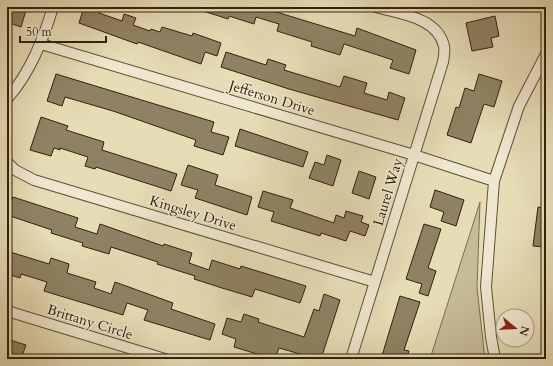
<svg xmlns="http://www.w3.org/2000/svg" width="553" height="366" viewBox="0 0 553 366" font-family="Cardo,serif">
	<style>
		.green { fill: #c7bc99; stroke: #7c6e52 }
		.building { fill: #8f8264; stroke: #31210b }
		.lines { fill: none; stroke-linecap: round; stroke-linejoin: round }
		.street-casing { stroke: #5e5036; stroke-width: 12 }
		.street { stroke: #efe8d0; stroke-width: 10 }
		.labels { text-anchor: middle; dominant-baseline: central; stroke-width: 3; stroke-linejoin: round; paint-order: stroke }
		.street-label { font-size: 14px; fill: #31210b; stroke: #efe8d0 }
	</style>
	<rect width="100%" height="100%" fill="#e6dcb6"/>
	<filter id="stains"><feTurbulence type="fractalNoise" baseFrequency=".005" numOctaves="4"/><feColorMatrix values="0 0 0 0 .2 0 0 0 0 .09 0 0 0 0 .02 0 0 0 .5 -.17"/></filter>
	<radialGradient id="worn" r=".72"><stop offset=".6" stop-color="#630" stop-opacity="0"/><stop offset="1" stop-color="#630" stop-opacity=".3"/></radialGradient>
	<path class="green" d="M480,202L477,288L485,359H430Z"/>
	<path class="building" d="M7,7H27L21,27L7,22Z
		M84,7H101L99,13L122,21L124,14L136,18L133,25L150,31L151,29L160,32L162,27L192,36L193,33L221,43L217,56L205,52L201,64L138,42L137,44L79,23Z
		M197,7H274L273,11L355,36L357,28L416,50L409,74L390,68L393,60L344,44L340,55L311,46L312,42L277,31L279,24L256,17L254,24L229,16L228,19L197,9Z
		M495,16L499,36L491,38L493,47L472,51L466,23Z
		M226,52L266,65L268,59L286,65L284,70L340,87L344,76L367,83L364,93L387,100L389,92L405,98L398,120L289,89L221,67Z
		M56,74L214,122L211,132L229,137L223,155L194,146L196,140L113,111L65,97L62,106L47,101Z
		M479,74L502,81L494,107L484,104L471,143L447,135L456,107L459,108L465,88L474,91Z
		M41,117L68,126L66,130L104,142L102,150L177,174L171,191L96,167L95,169L85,166L88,157L60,148V150L54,148L51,156L30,150Z
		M240,129L308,152L303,167L235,146Z
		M327,155L341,160L333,186L309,178L315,162L324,165Z
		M188,165L218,175L215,185L252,197L247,215L195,198L198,190L181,185Z
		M359,171L376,177L369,199L352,193Z
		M435,190L464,200L456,226L441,221L444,212L430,207Z
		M263,191L293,200L290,208L334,223L336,215L344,218L346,211L363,216L361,222L369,225L365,236L350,231L346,241L321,233L320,236L271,221L274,212L258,207Z
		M13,197L78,218L75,227L97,234L100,224L163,246L164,244L192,253L189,263L209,270L212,260L240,269L241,266L306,286L300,303L255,289L252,297L222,288L194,279L195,276L157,264L158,262L111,247L109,254L82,246L83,243L51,233L52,230L7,215Z
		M538,207L546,208V247L533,246Z
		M424,224L441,229L428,268L436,271L428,296L419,293L422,284L406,279Z
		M7,251L49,264L51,258L69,264L67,273L96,282L94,288L111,294L115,282L173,303L171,309L215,324L210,340L144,320L148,310L127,303L123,315L44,291L47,282L21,274L20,278L7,274Z
		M324,294L340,300L321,359H298L300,354L279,348L275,359H273L234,347L236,339L222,334L227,318L241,322L244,314L259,319L258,322L304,337L314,309L319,311Z
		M400,296L420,302L404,350L409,351L406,359H381Z
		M7,339L26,345L21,359H7Z"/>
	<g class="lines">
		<defs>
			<path id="street" d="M41,44L414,155L494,181
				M7,99C30,73 43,40 53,7
				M7,162L15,170L34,180L375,282
				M7,311L165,359
				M351,359L443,62C444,57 445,51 444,46C437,17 400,14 376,7
				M495,359L491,337L486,287L494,181L519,106L546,54"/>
		</defs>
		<use href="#street" class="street-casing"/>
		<use href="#street" class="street"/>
	</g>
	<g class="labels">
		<g class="street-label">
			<text transform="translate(272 98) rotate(17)">Jefferson Drive</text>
			<text transform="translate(388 192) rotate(-73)">Laurel Way</text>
			<text transform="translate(193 213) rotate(17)">Kingsley Drive</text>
			<text transform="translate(90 322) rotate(17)">Brittany Circle</text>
		</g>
	</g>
	<rect width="553" height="366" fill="none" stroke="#e6dcb6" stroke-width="24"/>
	<rect x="8" y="8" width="537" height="350" fill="none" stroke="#31210b" stroke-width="2"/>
	<rect x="12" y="12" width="529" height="342" fill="none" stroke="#31210b"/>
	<g transform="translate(515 328) rotate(108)"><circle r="19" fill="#efe8d0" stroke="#a39881"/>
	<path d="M0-3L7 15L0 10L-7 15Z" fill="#8f2418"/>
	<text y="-6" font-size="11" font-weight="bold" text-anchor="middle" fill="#31210b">N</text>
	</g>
	<path d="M20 36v6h86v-6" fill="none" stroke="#31210b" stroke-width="2"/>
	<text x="26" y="36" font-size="12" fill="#31210b" stroke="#efe8d0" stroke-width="3" paint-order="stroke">50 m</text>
	<rect width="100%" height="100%" filter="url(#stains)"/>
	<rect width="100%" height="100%" fill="url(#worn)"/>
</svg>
